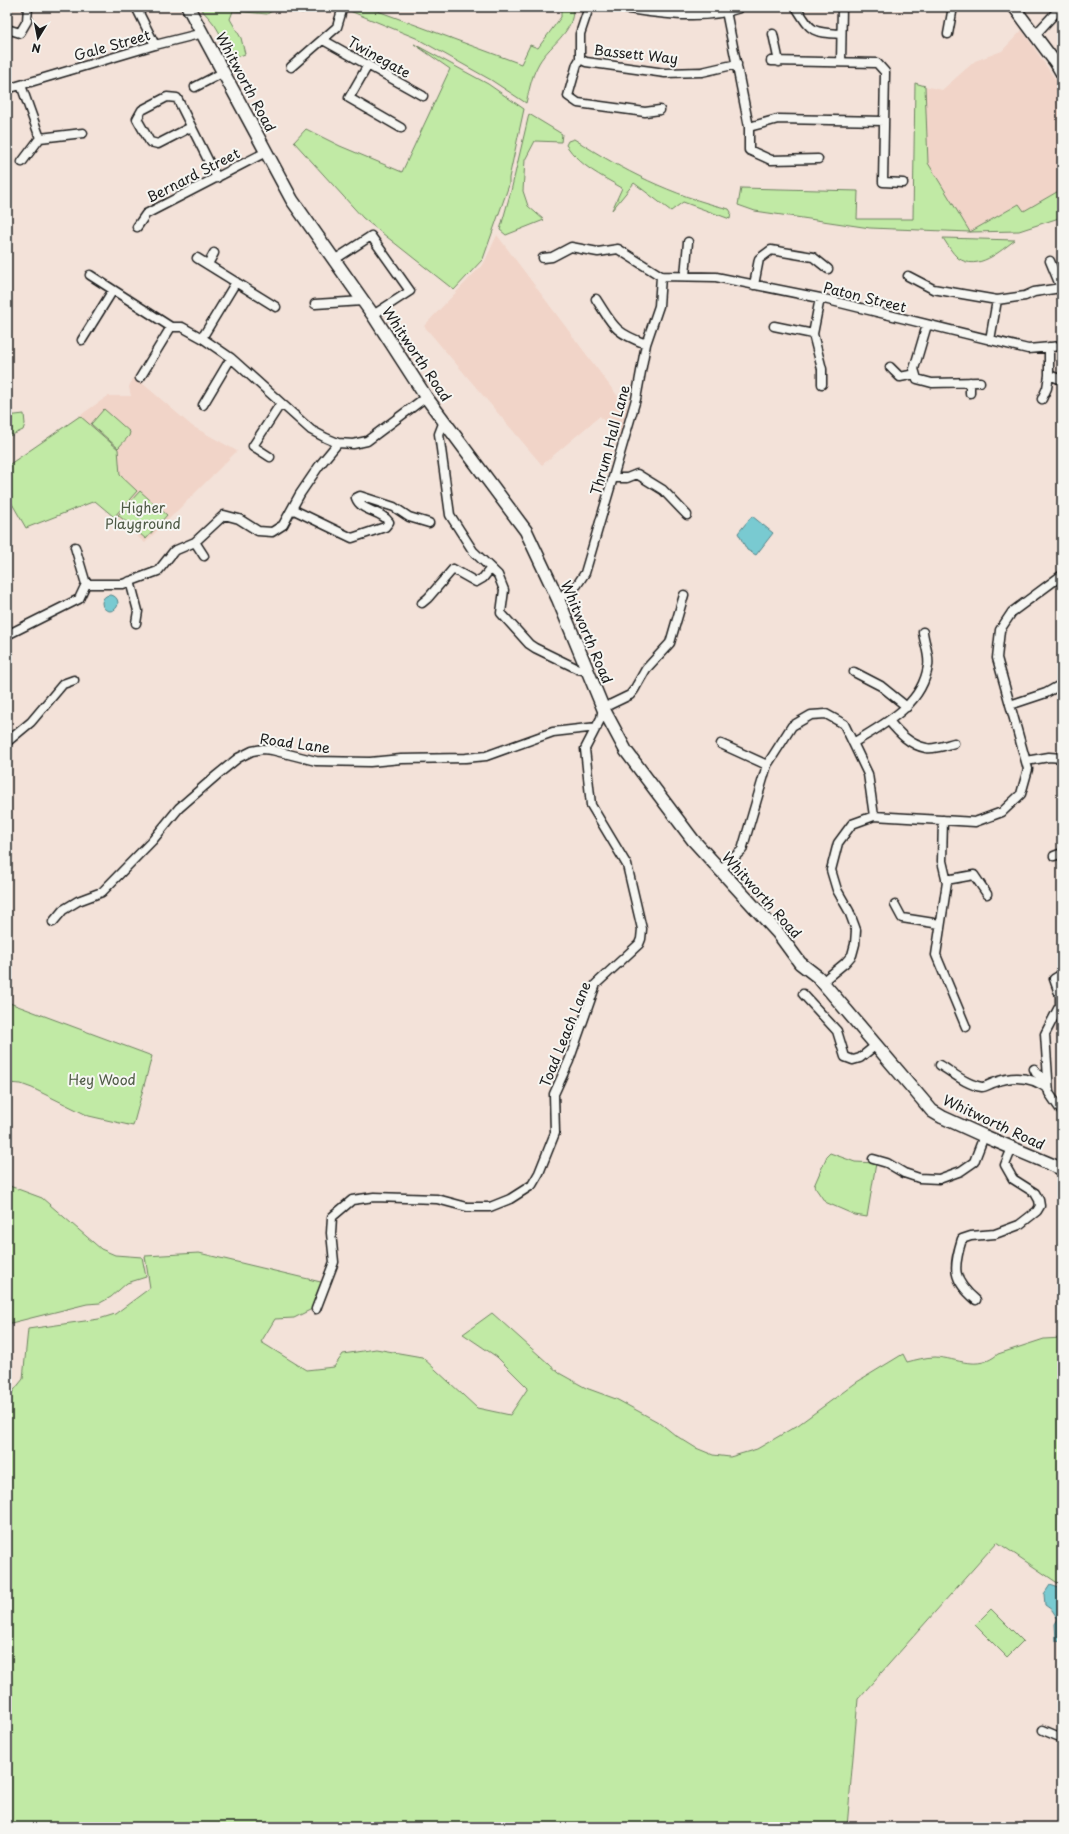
<svg xmlns="http://www.w3.org/2000/svg" width="1069" height="1834" viewBox="0 0 1069 1834" font-family="'Playpen Sans',sans-serif">
	<style>
		.built { fill: #f1d4c8 }
		.green { fill: #c1eaa5; stroke: #6e8360 }
		.water { fill: #79cad1; stroke: #548489 }
		.lines { fill: none; stroke-linecap: round; stroke-linejoin: round }
		.street-casing { stroke: #1c1c1c; stroke-width: 11 }
		.secondary-casing { stroke: #1c1c1c; stroke-width: 14 }
		.primary-casing { stroke: #1c1c1c; stroke-width: 15 }
		.street { stroke: #f6f6f2; stroke-width: 8 }
		.secondary { stroke: #f6f6f2; stroke-width: 11 }
		.primary { stroke: #f6f6f2; stroke-width: 12 }
		.labels { text-anchor: middle; dominant-baseline: central; stroke-width: 4; stroke-linejoin: round; paint-order: stroke }
		.street-label { font-size: 14px; fill: #1c1c1c; stroke: #f6f6f2 }
		.park-label { font-size: 14px; fill: #4e5a45; stroke: #f6f6f2 }
	</style>
	<rect width="100%" height="100%" fill="#f3e2d9"/>
	<filter id="ink" filterUnits="userSpaceOnUse"><feTurbulence type="fractalNoise" baseFrequency=".025" numOctaves="2"/><feDisplacementMap in="SourceGraphic" scale="8" xChannelSelector="R" yChannelSelector="G"/><feConvolveMatrix kernelMatrix="1 2 1 2 8 2 1 2 1" color-interpolation-filters="sRGB"/></filter>
	<g filter="url(#ink)">
		<path class="built" d="M1022,30L1062,89V189L1023,212L1018,204L970,232L928,163L925,86L942,90L975,61L1002,51Z
			M497,235L625,406L629,409L619,439L600,416L542,465L424,326L484,263Z
			M134,376L192,426L237,451L145,543L95,501L26,528L7,495V466L108,396H131L129,387Z"/>
		<path class="green" d="M199,7H325L334,10L317,9L302,13L279,7L267,14L233,11L230,19L241,38L245,54L234,58C221,50 225,44 219,32C214,22 206,15 199,7Z
			M352,7H367L521,64L530,45L538,48L561,17V10L553,7H573C575,34 547,45 537,67C531,78 529,92 526,103L491,80L416,38L350,11Z
			M414,44L488,84L524,109L509,178V185L483,259L454,290L363,218L294,142L306,129L340,146L402,172L450,69Z
			M915,83L925,86L928,163L970,232L1019,204L1024,211L1062,189V217L1019,231L970,232L870,228L755,211L738,205L741,188L858,191L857,219H913Z
			M529,114L562,134L561,142L535,141L525,160L523,191L528,206L544,220L506,235L500,230L511,191Z
			M574,139C624,171 671,195 729,209L731,212L730,219L683,202L671,211L634,183L612,210L622,188C600,175 581,167 566,145L568,141Z
			M943,238L1015,240C1000,251 978,272 958,258C952,253 947,244 943,238Z
			M104,409L130,432L129,436L118,448L91,424Z
			M24,414L25,424L23,430L12,435L7,436V416Z
			M80,416L118,449L120,475L137,491L114,517L95,501L26,528L7,495V466Z
			M140,491L167,515L146,539L118,515Z
			M7,1002L152,1056L133,1126L89,1116L32,1088L21,1084L7,1083Z
			M830,1153L855,1162L876,1163L867,1217L855,1215L825,1202L814,1186L827,1156Z
			M7,1185L42,1198L101,1249L115,1255L142,1257L146,1277L127,1283L111,1297L100,1303L87,1304L7,1324Z
			M199,1253L325,1283L316,1307L294,1318L275,1319L261,1342L306,1370L334,1367L343,1354L376,1349L422,1357L477,1408L510,1415L528,1388L497,1357L463,1334L492,1313L559,1373L586,1388L616,1399L660,1423L675,1435L696,1448L713,1455L730,1457L757,1449L798,1425L857,1382L903,1354L907,1362C915,1360 926,1357 935,1357C958,1358 977,1372 998,1354L1044,1339L1062,1338V1586L997,1542L858,1699L847,1827H7V1399L23,1379L28,1329L99,1319L115,1314L150,1288L145,1256Z
			M991,1609L1023,1641L1007,1657L975,1625Z"/>
		<path class="water" d="M752,516L773,533L756,555L747,550L738,533Z
			M102 603a8 8 0 1 1 16 0a8 8 0 1 1-16 0Z
			M1050,1585L1062,1589V1642L1056,1641L1055,1624L1058,1619L1052,1610L1045,1605L1044,1594Z"/>
		<g class="lines">
			<defs>
				<path id="street" d="M136,7L155,45
					M589,7L580,34V59L577,64L568,96L578,103L645,112L660,110
					M796,7C812,32 810,32 841,34
					M726,11L749,127V150L771,160L818,159
					M7,29L20,33L27,21L28,7
					M773,34L779,62
					M948,34L953,7
					M1035,35L1061,7
					M323,40L423,96
					M580,59L586,62L665,73L702,72L737,64
					M771,61L877,63L885,72L883,182L903,183
					M841,62L842,7
					M368,65L349,98L401,128
					M291,67L337,27L343,7
					M21,85L40,138L22,162
					M195,87L224,72
					M7,89L155,45L203,33
					M191,127L158,144L150,142L137,119L142,110L167,97L177,98L217,178
					M749,127L778,119L884,121
					M40,138L83,133
					M137,227L146,214L266,152
					M197,258L276,307
					M543,258L552,257L571,247L598,252L618,249L661,276
					M334,260L371,236L410,291L373,315
					M1050,261L1062,290
					M208,264L214,253
					M90,275L171,327H182L202,338L231,358L311,430L326,438L338,443
					M661,276L716,277L820,298L1028,349L1062,346
					M685,276L688,242
					M908,276L933,289L997,300L1025,296L1034,292L1061,288
					M754,285L759,259L771,250L813,257L828,269
					M820,298L813,334L822,369V384
					M596,299C614,327 614,332 646,344
					M315,304L363,301
					M927,325L914,369L917,379L932,383L980,382
					M774,326L813,334
					M202,338L236,282
					M82,340L113,290
					M990,340L997,300
					M1049,347V375L1062,380
					M890,367L900,377L915,374
					M140,378L171,327
					M970,393V382
					M1042,399L1047,388L1049,375
					M203,405L231,358
					M444,421L439,434L450,515L473,551L498,575L504,590L501,613L529,644L535,648L578,669L588,671
					M270,457L253,446L281,403
					M614,478H627L637,474L663,490L687,515
					M292,509L352,538L385,527L389,522C381,510 361,512 356,498L360,496L394,507L409,517L429,523
					M195,542L204,556
					M130,581L138,611L136,623
					M86,584H123L158,571L174,551L195,542L224,515L239,519L258,531L272,532L283,525L300,494L319,466L338,443L353,444L367,441L426,397
					M558,599L577,585L585,573L636,399L646,344L659,306L661,276
					M422,603L428,598L453,569L476,582L483,578L491,568
					M7,635L79,599L86,584L75,547
					M854,672L881,686L907,707
					M1010,705L1046,693L1062,684
					M889,721C899,733 910,745 926,748C934,750 946,745 954,743
					M7,742L31,722L63,684L74,680
					M853,743C884,724 922,706 928,666C930,656 924,642 923,632
					M721,744L767,765
					M1026,761L1049,757L1062,758
					M943,820L942,861L947,882L936,955L966,1027
					M1054,856L1062,853
					M719,871L742,850L767,765L792,726L811,715L826,714L844,724L868,774L874,816
					M946,880L974,875L987,894
					M895,905L902,918L940,924
					M53,922L63,910L78,901L102,892L152,841L179,808L217,775L238,758L252,751L263,749L272,750L316,761L370,762L401,759L466,758L486,756L553,732L597,727
					M1062,974L1054,979L1060,996V1005L1045,1034L1049,1093L1062,1112
					M822,982L845,963L852,955L855,944L856,930L849,911L837,890L831,870L838,843L852,824L874,816L975,822L1002,812L1021,794L1028,769L997,658L1000,630L1012,612L1062,575
					M803,994L837,1031L845,1057L853,1060L860,1058L876,1045
					M940,1065C953,1073 967,1085 982,1087C985,1087 990,1084 993,1083C1013,1075 1032,1076 1049,1090
					M1034,1069L1036,1073L1048,1081
					M873,1159L887,1163L904,1173L919,1178L939,1179L961,1171L974,1162L984,1136
					M976,1300C952,1280 953,1268 962,1239L971,1236L995,1234L1019,1225L1037,1211L1040,1206L1039,1200L1035,1193L1013,1179L1005,1165L1012,1148
					M316,1309L334,1262L331,1233L332,1217L352,1200L374,1197L437,1199L467,1207H490L510,1199L532,1185L539,1173L555,1133L554,1094L569,1061L596,984L639,944L641,939L642,929L627,865L591,805L585,749L601,718L603,708L630,695L634,690L646,669L670,643L684,595
					M1043,1730L1062,1738"/>
				<path id="secondary" d="M625,7C659,12 704,19 738,7
					M1014,7L1055,62L1062,74"/>
				<path id="primary" d="M188,7L292,200L373,315L426,397L526,531L558,599L603,708L626,751L693,840L778,933L800,963L818,977L932,1111L942,1117L984,1136L1062,1169"/>
			</defs>
			<use href="#street" class="street-casing"/>
			<use href="#secondary" class="secondary-casing"/>
			<use href="#primary" class="primary-casing"/>
			<use href="#street" class="street"/>
			<use href="#secondary" class="secondary"/>
			<use href="#primary" class="primary"/>
		</g>
	</g>
	<g class="labels">
		<g class="street-label">
			<text transform="translate(112 45) rotate(-16)">Gale Street</text>
			<text transform="translate(636 54) rotate(6)">Bassett Way</text>
			<text transform="translate(379 57) rotate(29)">Twinegate</text>
			<text transform="translate(246 82) rotate(62)">Whitworth Road</text>
			<text transform="translate(193 175) rotate(-27)">Bernard Street</text>
			<text transform="translate(865 297) rotate(14)">Paton Street</text>
			<text transform="translate(417 354) rotate(56)">Whitworth Road</text>
			<text transform="translate(610 440) rotate(-75)">Thrum Hall Lane</text>
			<text transform="translate(587 632) rotate(67)">Whitworth Road</text>
			<text transform="translate(295 743) rotate(8)">Road Lane</text>
			<text transform="translate(762 895) rotate(48)">Whitworth Road</text>
			<text transform="translate(565 1034) rotate(-68)">Toad Leach Lane</text>
			<text transform="translate(994 1122) rotate(25)">Whitworth Road</text>
		</g>
		<g class="park-label">
			<text x="143" y="507">Higher<tspan x="143" dy="16">Playground</tspan></text>
			<text x="102" y="1079">Hey Wood</text>
		</g>
	</g>
	<rect width="1069" height="1834" fill="none" stroke="#f6f6f2" stroke-width="24"/>
	<rect x="12" y="12" width="1045" height="1810" fill="none" stroke="#1c1c1c" stroke-width="1.5" filter="url(#ink)"/>
	<g transform="translate(38 38) rotate(190)" stroke="#f6f6f2" stroke-width="3" paint-order="stroke">
	<path d="M0-3L7 15L0 10L-7 15Z" fill="#1c1c1c"/>
	<text y="-6" font-size="11" font-weight="bold" text-anchor="middle" fill="#1c1c1c">N</text>
	</g>
</svg>
